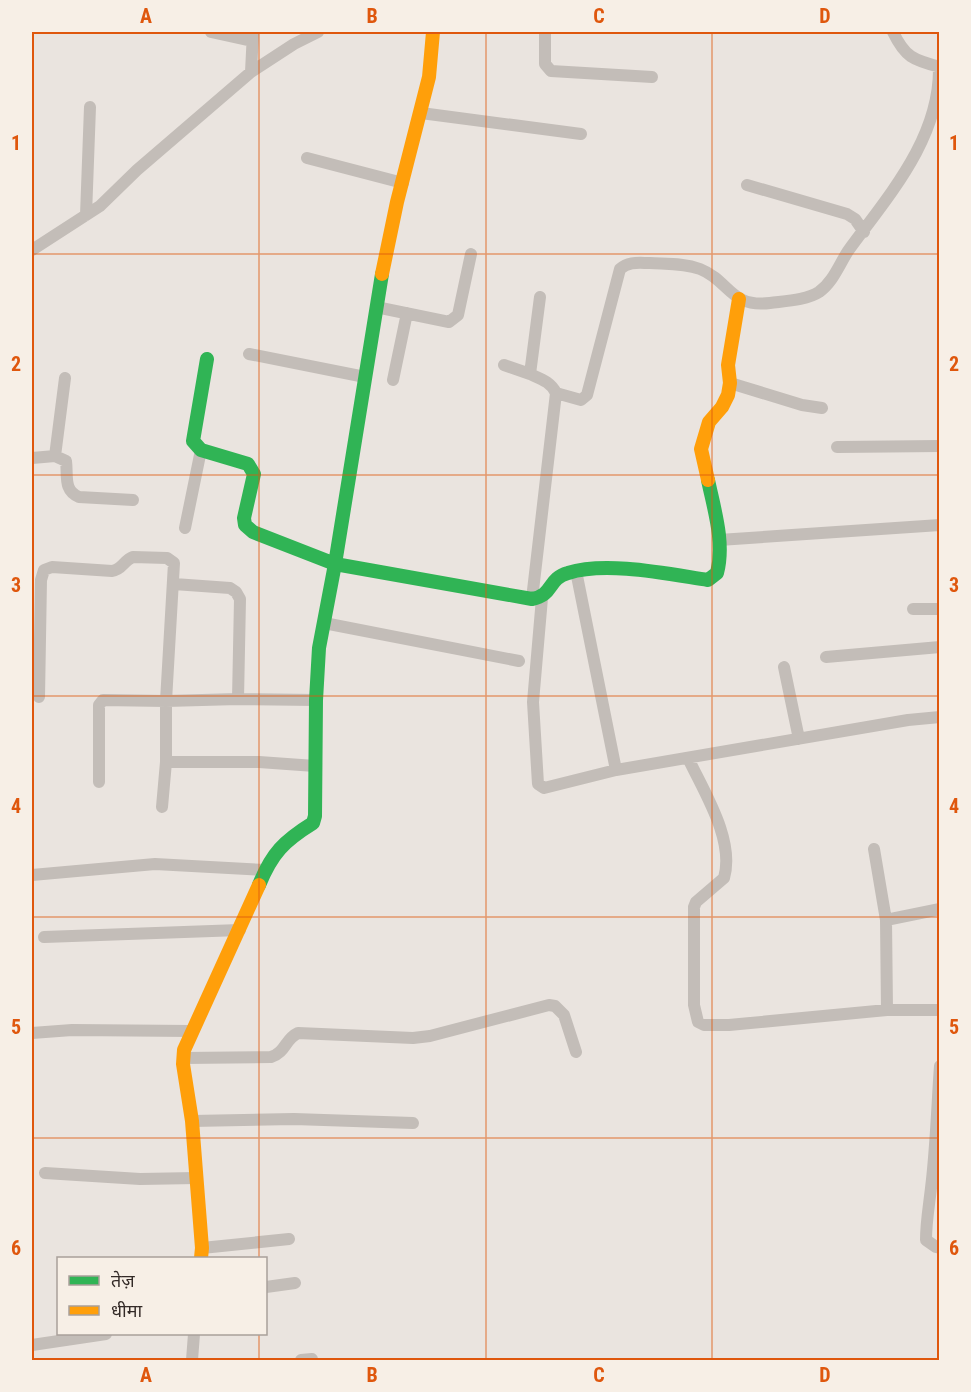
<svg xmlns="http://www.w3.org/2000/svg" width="971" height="1392" viewBox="0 0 971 1392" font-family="'Roboto Condensed','Noto Sans Devanagari',sans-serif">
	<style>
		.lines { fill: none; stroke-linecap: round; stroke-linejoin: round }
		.street { stroke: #c3bdb8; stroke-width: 12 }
		.fast { stroke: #30b455; stroke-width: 14 }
		.slow { stroke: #ff9f0a; stroke-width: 14 }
		.grid { fill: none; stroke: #df570d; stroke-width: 1.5; stroke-opacity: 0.55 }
		.neatline { fill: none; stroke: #df570d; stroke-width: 2 }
		.grid-label { font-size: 20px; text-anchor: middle; font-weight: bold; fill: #df570d }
	</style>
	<rect width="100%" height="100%" fill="#eae4df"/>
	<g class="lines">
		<path class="street" d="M211,32L252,41
			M545,32V64L551,71L652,77
			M893,32C905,57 913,60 940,67
			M251,72L253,32
			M421,113L581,134
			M307,158L403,183
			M747,185L847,214L855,219L864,232
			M86,215L90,107
			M32,250L100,206L137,170L251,72L294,44L318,32
			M376,307L449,322L458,315L471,254
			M249,354L365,377
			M504,365L530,374
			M393,380L407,313
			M730,383L802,405L822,408
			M556,393L581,400L587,395L620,269C629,261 639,263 650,263C667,264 684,263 700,269C730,281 730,308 770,303C785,301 807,300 819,292C833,282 839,265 848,251C888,196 940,139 939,67
			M837,447L940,446
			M55,456L65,378
			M32,458L55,456L66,461C68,476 63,490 79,497L133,500
			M185,528L201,450
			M719,540L940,525
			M576,571L616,770L908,720L940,717
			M174,584L230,588L236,592L240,599L238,699
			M542,598L533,702L538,784L544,788L616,770
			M532,599L556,393C551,382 541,379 530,374L540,297
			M913,609H940
			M324,623L519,661
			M826,657L940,647
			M784,667L799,739
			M39,697L41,580L44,570L52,567L112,571C122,570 124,560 133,557L167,558L174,563L166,701L238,699L316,700
			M688,758C704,792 735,840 724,878L696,902L694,907V1005L698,1022L704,1025H729L887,1010
			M99,782V705L103,700L166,701V762H259L315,766
			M162,807L166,762
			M874,849L886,920
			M32,875L155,864L265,870
			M940,909L886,920L887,1010H940
			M44,937L240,930
			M32,1033L72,1030L191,1031
			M184,1058L271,1057C286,1052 285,1039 298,1033L413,1038L430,1036L549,1005L555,1006L564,1015L576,1052
			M940,1066C937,1107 936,1148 931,1188C929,1206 926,1222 926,1240L936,1247L940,1248
			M192,1121L294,1119L413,1123
			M45,1173L140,1179L196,1178
			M202,1248L289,1239
			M266,1287L295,1283
			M32,1345L106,1334
			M192,1360L194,1334
			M301,1360L312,1359"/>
		<path class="fast" d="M207,359L193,441L201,450L248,464L254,474L244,518L245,525L253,532L335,564L532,599C554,595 547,579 568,573C606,561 668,574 708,580L717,573C725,543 714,509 708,480
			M259,885C272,853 284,841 313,823L315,816L316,700L319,648L335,564L382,274"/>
		<path class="slow" d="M382,274L397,202L429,77L433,32
			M708,480L701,449L709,422L722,407L728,395L730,383L728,365L739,299
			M201,1258L202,1248L192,1121L183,1064L184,1050L259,885"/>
	</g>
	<path class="grid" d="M259,32V1258M486,32V1360M712,32V1360M32,254H940M32,475H940M32,696H940M32,917H940M32,1138H940M259,1334V1360"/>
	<rect width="971" height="1392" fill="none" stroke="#f7efe6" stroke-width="66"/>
	<rect x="57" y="1257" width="210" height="78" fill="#f7efe6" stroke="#a9a09a" stroke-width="1.5"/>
	<rect x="69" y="1276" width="30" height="9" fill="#30b455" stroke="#a9a09a" stroke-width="1.5"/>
	<text x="111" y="1287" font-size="18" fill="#332a27">तेज़</text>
	<rect x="69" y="1306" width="30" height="9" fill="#ff9f0a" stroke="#a9a09a" stroke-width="1.5"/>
	<text x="111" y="1317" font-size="18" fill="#332a27">धीमा</text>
	<rect x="33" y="33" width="905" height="1326" class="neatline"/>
	<g class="grid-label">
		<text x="146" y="23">A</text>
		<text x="372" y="23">B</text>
		<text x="599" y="23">C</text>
		<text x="825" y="23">D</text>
		<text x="16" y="150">1</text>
		<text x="954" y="150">1</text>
		<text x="16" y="371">2</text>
		<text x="954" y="371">2</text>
		<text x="16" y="592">3</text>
		<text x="954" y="592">3</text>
		<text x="16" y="813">4</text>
		<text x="954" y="813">4</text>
		<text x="16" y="1034">5</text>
		<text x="954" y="1034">5</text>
		<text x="16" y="1255">6</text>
		<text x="954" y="1255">6</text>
		<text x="146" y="1382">A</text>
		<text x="372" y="1382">B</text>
		<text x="599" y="1382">C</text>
		<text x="825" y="1382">D</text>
	</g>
</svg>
